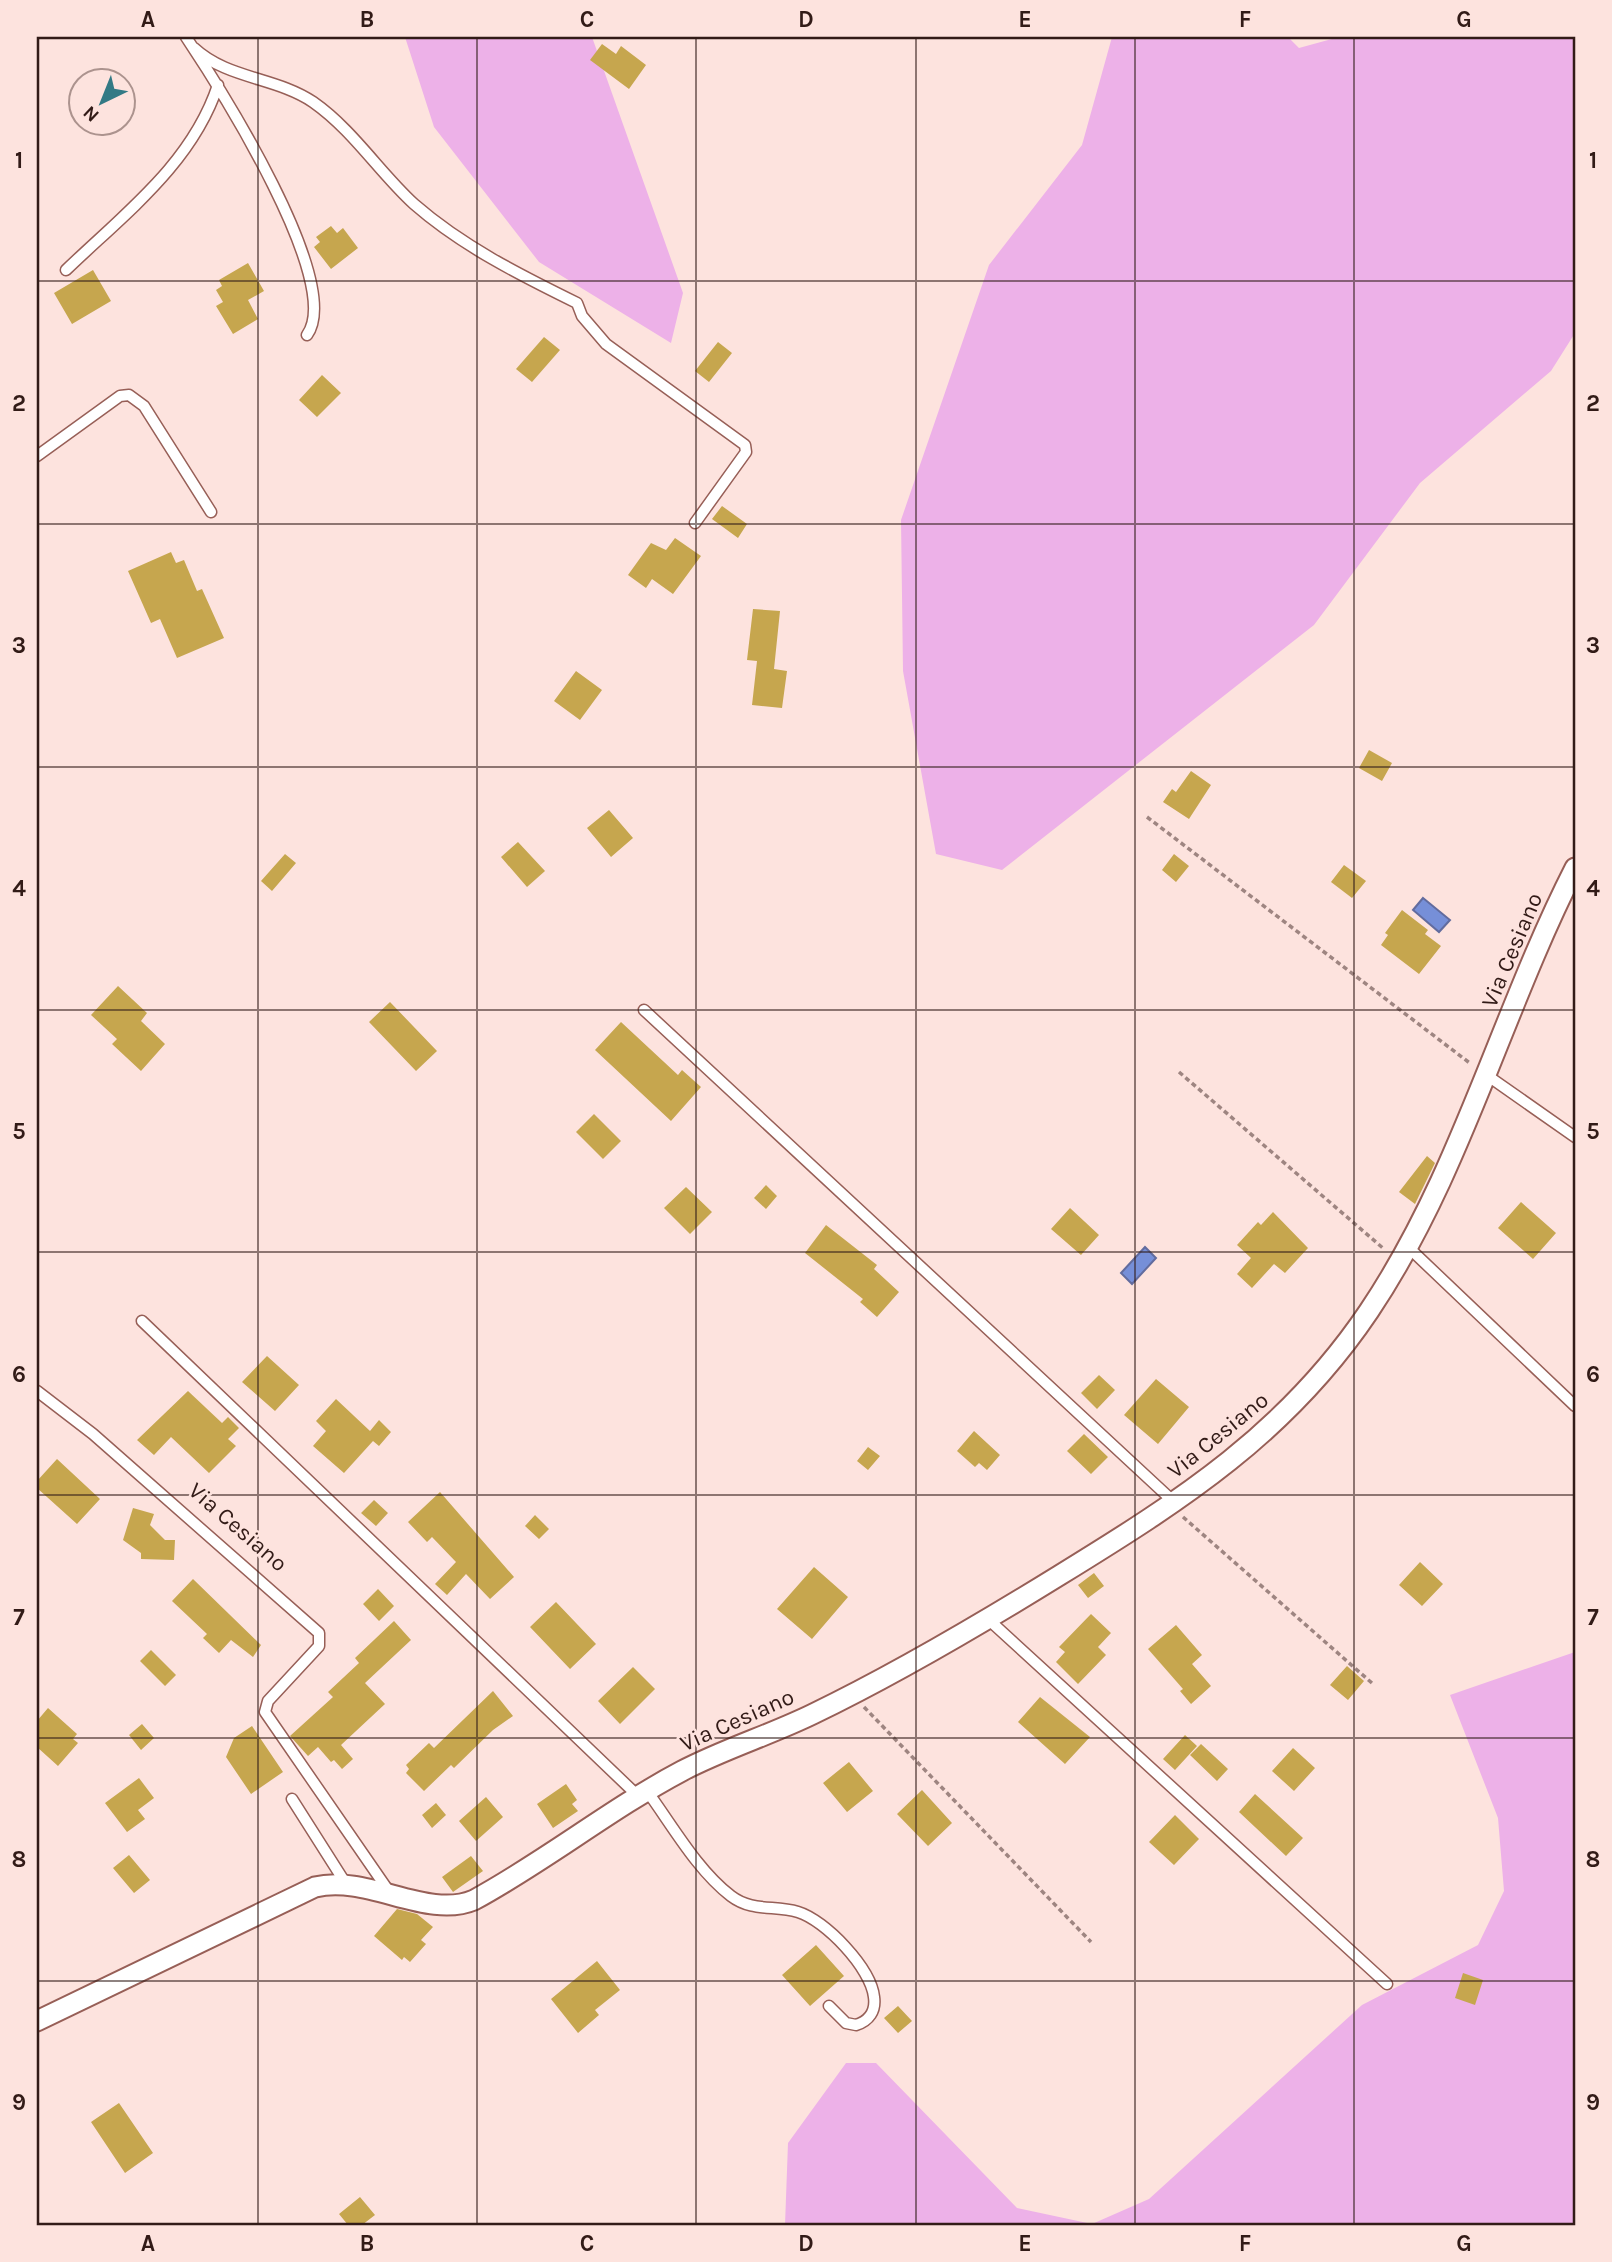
<svg xmlns="http://www.w3.org/2000/svg" width="1612" height="2262" viewBox="0 0 1612 2262" font-family="Karla,sans-serif">
	<style>
		.green { fill: #edb1e8 }
		.water { fill: #768fd8; stroke: #626c9e; stroke-width: 2 }
		.building { fill: #c6a64e }
		.lines { fill: none; stroke-linecap: round; stroke-linejoin: round }
		.lane-casing { stroke: #975f57; stroke-width: 13 }
		.street-casing { stroke: #975f57; stroke-width: 23 }
		.path { stroke: #9e8581; stroke-width: 3.5; stroke-dasharray: 5 3.5; stroke-linecap: butt }
		.lane { stroke: #fff; stroke-width: 10 }
		.street { stroke: #fff; stroke-width: 19 }
		.grid { fill: none; stroke: #321b17; stroke-width: 2; stroke-opacity: 0.55 }
		.labels { text-anchor: middle; dominant-baseline: central; stroke-width: 5; stroke-linejoin: round; paint-order: stroke }
		.street-label { font-size: 23px; fill: #321b17; stroke: #fde3de }
		.neatline { fill: none; stroke: #321b17; stroke-width: 2.5 }
		.grid-label { font-size: 23px; text-anchor: middle; font-weight: bold; fill: #321b17 }
	</style>
	<rect width="100%" height="100%" fill="#fde3de"/>
	<path class="green" d="M405,37H592L683,293L671,343L539,262L434,127Z
		M1112,37H1288L1299,48L1339,37H1575V333L1551,371L1420,483L1314,625L1002,870L936,854L903,671L901,520L989,265L1082,145Z
		M1575,1652V2225H785L788,2143L846,2063H876L1017,2208L1092,2224L1149,2199L1362,2005L1478,1945L1504,1891L1498,1818L1450,1695Z"/>
	<path class="water" d="M1423,898L1450,920L1439,932L1413,910Z
		M1145,1247L1156,1258L1132,1284L1121,1273Z"/>
	<path class="building" d="M602,44L616,54L621,46L646,65L629,89L590,60Z
		M331,226L337,233L343,228L358,248L331,269L314,247L320,242L316,237Z
		M248,263L264,291L248,300L258,319L233,334L216,306L223,302L216,290L222,286L219,280Z
		M93,270L111,301L72,324L54,293Z
		M544,337L560,350L532,382L516,369Z
		M718,342L732,353L709,382L695,371Z
		M322,375L341,393L317,417L299,400Z
		M722,506L747,524L738,538L712,519Z
		M675,538L701,556L673,594L652,579L646,588L628,575L651,543L666,550Z
		M171,552L176,563L184,560L197,591L202,589L224,638L177,658L160,619L151,623L128,571Z
		M753,609L780,611L774,669L787,671L782,708L752,705L757,661L747,660Z
		M576,671L602,690L580,720L554,701Z
		M1369,750L1392,763L1382,781L1359,768Z
		M1191,771L1211,785L1189,819L1163,802L1172,789L1176,792Z
		M609,810L633,838L611,857L587,828Z
		M518,842L545,871L527,887L501,857Z
		M285,854L296,863L272,891L261,881Z
		M1174,854L1189,866L1176,882L1162,870Z
		M1344,865L1366,881L1352,898L1331,882Z
		M1402,910L1428,930L1425,934L1441,946L1419,974L1381,945L1388,935L1385,933Z
		M118,986L147,1013L141,1021L165,1044L141,1071L112,1044L117,1039L91,1015Z
		M390,1002L437,1051L416,1071L369,1022Z
		M621,1022L678,1075L682,1070L701,1087L671,1121L595,1050Z
		M594,1114L621,1141L603,1159L576,1132Z
		M1427,1156L1435,1163L1415,1204L1399,1192Z
		M766,1185L777,1196L766,1209L754,1198Z
		M686,1187L712,1212L690,1234L664,1208Z
		M1521,1202L1556,1233L1533,1259L1498,1228Z
		M1070,1208L1099,1235L1081,1255L1051,1229Z
		M1273,1212L1308,1248L1285,1273L1274,1264L1252,1288L1237,1274L1251,1258L1237,1245L1258,1222L1261,1225Z
		M826,1225L877,1265L874,1269L899,1292L877,1317L860,1302L863,1299L805,1253Z
		M267,1356L299,1385L275,1411L242,1382Z
		M1099,1375L1115,1390L1097,1409L1081,1393Z
		M1156,1379L1189,1407L1158,1444L1124,1415Z
		M188,1391L222,1423L228,1417L239,1428L228,1439L236,1446L209,1473L171,1437L154,1455L137,1440Z
		M336,1399L370,1431L379,1420L391,1432L379,1446L373,1441L344,1473L313,1446L326,1431L316,1421Z
		M974,1431L1000,1455L987,1470L979,1463L975,1467L957,1451Z
		M1084,1434L1108,1457L1091,1474L1067,1451Z
		M868,1447L880,1456L868,1470L857,1461Z
		M57,1459L100,1499L77,1524L37,1488V1481Z
		M440,1492L514,1577L490,1599L466,1574L447,1595L435,1584L456,1562L432,1537L427,1542L408,1522Z
		M374,1500L388,1513L376,1526L361,1513Z
		M133,1508L154,1514L150,1525L165,1540H175L174,1560L141,1559V1553L123,1540Z
		M535,1515L549,1529L539,1539L525,1526Z
		M1420,1562L1443,1584L1422,1606L1399,1585Z
		M814,1567L848,1597L812,1639L777,1609Z
		M1094,1573L1104,1586L1088,1598L1078,1585Z
		M193,1579L261,1645L253,1657L231,1640L219,1653L203,1638L207,1634L172,1601Z
		M378,1589L394,1606L379,1621L363,1604Z
		M556,1602L596,1644L570,1669L530,1627Z
		M1091,1614L1111,1633L1098,1647L1106,1655L1078,1684L1056,1662L1065,1652L1059,1647Z
		M394,1621L411,1640L365,1683L385,1704L341,1745L353,1759L342,1769L334,1760L331,1762L318,1747L308,1756L290,1736L333,1697L328,1692L359,1663L355,1658Z
		M1176,1625L1202,1655L1192,1664L1211,1686L1191,1704L1180,1691L1183,1689L1148,1649Z
		M151,1650L176,1675L165,1686L140,1661Z
		M1347,1666L1364,1681L1348,1700L1330,1685Z
		M633,1667L655,1689L620,1724L598,1701Z
		M493,1691L513,1716L493,1730L454,1768L451,1765L424,1791L406,1773L409,1769L406,1765L429,1743L434,1748Z
		M1040,1697L1090,1737L1065,1764L1018,1722Z
		M48,1708L77,1734L73,1739L78,1743L58,1766L37,1747V1721Z
		M142,1724L154,1738L141,1750L129,1735Z
		M252,1726L283,1772L251,1794L226,1757L234,1738Z
		M1185,1735L1197,1746L1175,1770L1163,1759Z
		M1201,1744L1228,1769L1217,1781L1190,1755Z
		M1293,1748L1315,1768L1294,1791L1272,1771Z
		M849,1762L873,1791L847,1812L823,1783Z
		M139,1778L154,1798L138,1810L145,1819L127,1832L105,1803Z
		M566,1784L577,1800L572,1804L578,1811L553,1828L537,1804Z
		M922,1790L952,1823L928,1846L897,1814Z
		M1255,1794L1303,1838L1286,1856L1239,1812Z
		M486,1797L503,1817L476,1841L459,1821Z
		M436,1803L446,1815L432,1828L422,1815Z
		M1175,1815L1199,1839L1174,1865L1149,1842Z
		M129,1855L150,1880L134,1893L113,1868Z
		M471,1856L483,1871L453,1892L442,1877Z
		M397,1909L417,1914L433,1927L421,1940L426,1944L410,1962L404,1957L402,1960L374,1936Z
		M816,1945L844,1976L810,2006L782,1975Z
		M597,1961L620,1990L595,2010L599,2015L578,2033L551,1999Z
		M1463,1973L1483,1980L1475,2005L1455,1998Z
		M898,2006L912,2021L898,2033L884,2018Z
		M119,2103L153,2153L125,2173L91,2122Z
		M360,2197L375,2215L362,2225H348L339,2214Z"/>
	<g class="lines">
		<defs>
			<path id="lane" d="M186,37C218,85 345,283 307,335
				M194,48C227,79 276,77 313,102C353,130 379,172 414,204C462,246 520,275 577,303L582,316L606,344L745,445L746,452L695,523
				M66,270C124,214 192,164 218,85
				M37,456L120,396L129,395L144,406L211,512
				M644,1010L1174,1502
				M1488,1076L1575,1137
				M1407,1246L1575,1406
				M142,1321L638,1796
				M37,1391L93,1434L319,1633V1646L268,1701L265,1712L390,1893
				M989,1620L1387,1984
				M647,1791C672,1825 697,1870 731,1896C752,1912 774,1905 798,1912C825,1920 871,1968 874,1997C876,2011 869,2021 856,2025L846,2023L829,2006
				M292,1799L346,1884"/>
			<path id="street" d="M37,2021L315,1887C367,1874 427,1920 474,1900C546,1861 610,1809 682,1771C724,1749 770,1735 813,1714C898,1673 979,1625 1060,1575C1182,1500 1287,1433 1369,1311C1461,1174 1501,1013 1575,868"/>
		</defs>
		<use href="#lane" class="lane-casing"/>
		<use href="#street" class="street-casing"/>
		<path class="path" d="M1147,817L1471,1064
			M1179,1072L1384,1249
			M1183,1517L1373,1684
			M864,1707L1091,1942"/>
		<use href="#lane" class="lane"/>
		<use href="#street" class="street"/>
	</g>
	<path class="grid" d="M258,37V2225M477,37V2225M696,37V2225M916,37V2225M1135,37V2225M1354,37V2225M37,281H1575M37,524H1575M37,767H1575M37,1010H1575M37,1252H1575M37,1495H1575M37,1738H1575M37,1981H1575"/>
	<g class="labels">
		<g class="street-label">
			<text transform="translate(1512 950) rotate(-67)">Via Cesiano</text>
			<text transform="translate(1218 1435) rotate(-39)">Via Cesiano</text>
			<text transform="translate(238 1527) rotate(41)">Via Cesiano</text>
			<text transform="translate(737 1720) rotate(-24)">Via Cesiano</text>
		</g>
	</g>
	<rect width="1612" height="2262" fill="none" stroke="#fde3de" stroke-width="77"/>
	<g transform="translate(102 102) rotate(223)"><circle r="33" fill="#fde3de" stroke="#ac938e" stroke-width="2"/>
	<path d="M0-5L12 26L0 18L-12 26Z" fill="#337a85"/>
	<text y="-10" font-size="19" font-weight="bold" text-anchor="middle" fill="#321b17">N</text>
	</g>
	<rect x="38" y="38" width="1536" height="2186" class="neatline"/>
	<g class="grid-label">
		<text x="148" y="27">A</text>
		<text x="367" y="27">B</text>
		<text x="587" y="27">C</text>
		<text x="806" y="27">D</text>
		<text x="1025" y="27">E</text>
		<text x="1245" y="27">F</text>
		<text x="1464" y="27">G</text>
		<text x="19" y="168">1</text>
		<text x="1593" y="168">1</text>
		<text x="19" y="411">2</text>
		<text x="1593" y="411">2</text>
		<text x="19" y="653">3</text>
		<text x="1593" y="653">3</text>
		<text x="19" y="896">4</text>
		<text x="1593" y="896">4</text>
		<text x="19" y="1139">5</text>
		<text x="1593" y="1139">5</text>
		<text x="19" y="1382">6</text>
		<text x="1593" y="1382">6</text>
		<text x="19" y="1625">7</text>
		<text x="1593" y="1625">7</text>
		<text x="19" y="1867">8</text>
		<text x="1593" y="1867">8</text>
		<text x="19" y="2110">9</text>
		<text x="1593" y="2110">9</text>
		<text x="148" y="2251">A</text>
		<text x="367" y="2251">B</text>
		<text x="587" y="2251">C</text>
		<text x="806" y="2251">D</text>
		<text x="1025" y="2251">E</text>
		<text x="1245" y="2251">F</text>
		<text x="1464" y="2251">G</text>
	</g>
</svg>
